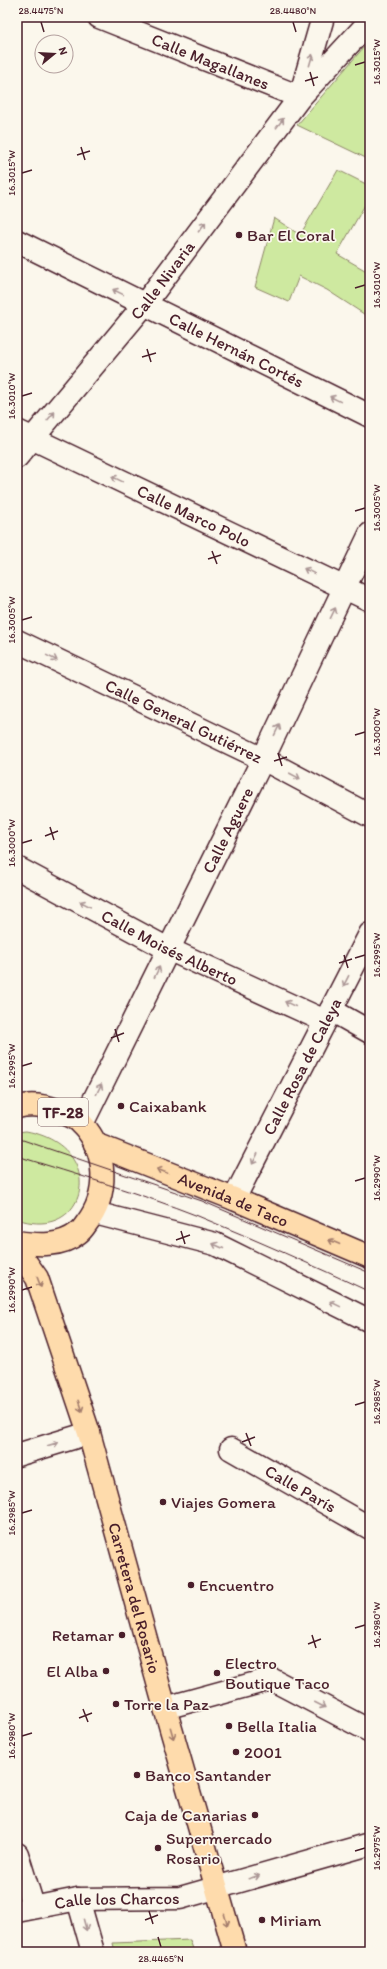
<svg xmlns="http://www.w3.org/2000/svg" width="387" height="1969" viewBox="0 0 387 1969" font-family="Itim,sans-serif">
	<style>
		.green { fill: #cee9a0; stroke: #8c8466 }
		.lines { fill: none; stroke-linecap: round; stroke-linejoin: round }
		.minor-casing { stroke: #4a1f2b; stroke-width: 25 }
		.major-casing { stroke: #4a1f2b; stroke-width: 25 }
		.minor { stroke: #fbf7ec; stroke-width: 22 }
		.major { stroke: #fedbac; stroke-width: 22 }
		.tram { stroke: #4a1f2b; stroke-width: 1 }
		.oneway { stroke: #ab9695 }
		.oneway2 { stroke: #a47d6c }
		.ticks { fill: none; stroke: #4a1f2b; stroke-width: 1.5 }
		.poi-dot { fill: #4a1f2b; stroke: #fbf7ec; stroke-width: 1.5 }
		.labels { text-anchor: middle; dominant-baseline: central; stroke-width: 3.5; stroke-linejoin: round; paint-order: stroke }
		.shield { fill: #fbf7ec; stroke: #7f6065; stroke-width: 1 }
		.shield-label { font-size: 16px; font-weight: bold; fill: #4a1f2b }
		.street-label { font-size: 17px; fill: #4a1f2b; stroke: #fbf7ec }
		.poi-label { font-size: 17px; fill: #4a1f2b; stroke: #fbf7ec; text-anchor: start }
		.neatline { fill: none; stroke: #4a1f2b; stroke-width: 1.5 }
		.ticks-label { font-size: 10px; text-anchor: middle; fill: #4a1f2b }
	</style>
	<rect width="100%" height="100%" fill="#fbf7ec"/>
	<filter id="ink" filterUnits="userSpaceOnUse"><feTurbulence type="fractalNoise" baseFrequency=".025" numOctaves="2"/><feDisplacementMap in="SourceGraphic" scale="8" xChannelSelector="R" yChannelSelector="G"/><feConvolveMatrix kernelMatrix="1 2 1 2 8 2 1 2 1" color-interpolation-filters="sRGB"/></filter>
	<g filter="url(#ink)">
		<path class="green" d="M370,40V160L297,125Z
			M338,170L370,186V196L337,254L370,273V318L327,290L299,276L289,302L255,287L274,218L300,235Z
			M26,1131C109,1146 89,1244 17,1219V1132Z
			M190,1940L194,1952H115L113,1943Z"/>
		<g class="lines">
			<defs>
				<g id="minor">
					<path id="s1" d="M99,17L300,97L323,17"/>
					<path id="s2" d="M17,241L370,416"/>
					<path id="s3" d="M17,431L370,600"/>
					<path id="s4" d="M17,457L144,305L300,97L370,21"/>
					<path id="s5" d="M17,641L263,759L370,816"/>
					<path id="s6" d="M17,868L168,949L325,1021"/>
					<path d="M331,1010L370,1032"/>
					<path id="s7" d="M82,1124L263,759L370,534"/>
					<path id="s8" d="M234,1199L370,934"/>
					<path d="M95,1213L215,1244L370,1321"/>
					<path id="s9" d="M231,1449L370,1528"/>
					<path d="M17,1455L89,1433"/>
					<path d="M165,1708L271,1679L370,1731"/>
					<path d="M17,1854L33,1906"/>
					<path d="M78,1899L93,1952"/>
					<path id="s10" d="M17,1911L78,1899L180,1898L370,1844"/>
				</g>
				<g id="major">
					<path d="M17,1107C30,1104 43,1105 56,1110C64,1113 76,1117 82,1124C108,1152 109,1195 86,1224C84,1227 81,1231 78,1233C61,1247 37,1245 17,1242"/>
					<path id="s11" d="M95,1144L234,1199L370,1257"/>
					<path id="s12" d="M17,1250L37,1278L89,1433L165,1708L235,1952"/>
				</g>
			</defs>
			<use href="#minor" class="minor-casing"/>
			<use href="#major" class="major-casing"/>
			<use href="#minor" class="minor"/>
			<use href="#major" class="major"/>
			<path class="tram" d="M17,1138L202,1201L370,1273
				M17,1156C78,1175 139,1193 198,1216C256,1240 313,1265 370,1292"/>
		</g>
		<defs><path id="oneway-shaft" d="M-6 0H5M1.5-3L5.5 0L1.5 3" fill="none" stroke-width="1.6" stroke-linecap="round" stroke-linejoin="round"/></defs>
		<g class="oneway">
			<use href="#oneway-shaft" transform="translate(311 60) rotate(-74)"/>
			<use href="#oneway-shaft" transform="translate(280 123) rotate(-53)"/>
			<use href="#oneway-shaft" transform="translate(202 227) rotate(-53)"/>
			<use href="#oneway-shaft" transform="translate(118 292) rotate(-154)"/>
			<use href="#oneway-shaft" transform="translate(335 399) rotate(-154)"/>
			<use href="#oneway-shaft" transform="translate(51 416) rotate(-50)"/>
			<use href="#oneway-shaft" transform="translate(117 479) rotate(-154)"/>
			<use href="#oneway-shaft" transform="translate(309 571) rotate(-154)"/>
			<use href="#oneway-shaft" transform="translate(333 613) rotate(-64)"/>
			<use href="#oneway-shaft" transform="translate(52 658) rotate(26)"/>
			<use href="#oneway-shaft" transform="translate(277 730) rotate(-64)"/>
			<use href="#oneway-shaft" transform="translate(295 776) rotate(28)"/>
			<use href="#oneway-shaft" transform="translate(85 904) rotate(-152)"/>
			<use href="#oneway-shaft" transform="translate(157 972) rotate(-64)"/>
			<use href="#oneway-shaft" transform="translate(346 981) rotate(117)"/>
			<use href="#oneway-shaft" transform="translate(290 1004) rotate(-155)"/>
			<use href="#oneway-shaft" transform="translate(99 1089) rotate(-64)"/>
			<use href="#oneway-shaft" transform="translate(255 1159) rotate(117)"/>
			<use href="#oneway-shaft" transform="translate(218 1246) rotate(-156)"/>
			<use href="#oneway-shaft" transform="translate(335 1304) rotate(-154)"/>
			<use href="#oneway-shaft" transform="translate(53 1444) rotate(-16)"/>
			<use href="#oneway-shaft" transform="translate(320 1705) rotate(27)"/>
			<use href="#oneway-shaft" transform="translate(254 1877) rotate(-16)"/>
			<use href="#oneway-shaft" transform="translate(85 1925) rotate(75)"/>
		</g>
		<g class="oneway2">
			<use href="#oneway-shaft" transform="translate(162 1171) rotate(-159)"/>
			<use href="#oneway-shaft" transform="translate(334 1242) rotate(-157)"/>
			<use href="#oneway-shaft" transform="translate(39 1282) rotate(69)"/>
			<use href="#oneway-shaft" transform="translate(80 1406) rotate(71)"/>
			<use href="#oneway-shaft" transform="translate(172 1733) rotate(74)"/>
			<use href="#oneway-shaft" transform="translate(226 1920) rotate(74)"/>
		</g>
	</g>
	<path class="ticks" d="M41,22L44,32M293,22L296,32M355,65L365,62M310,72L314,86M305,81L318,77M81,147L85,160M77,155L90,151M22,173L32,170M355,288L365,285M147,349L151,362M142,357L156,353M22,396L32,393M355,511L365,508M212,551L217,564M208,559L221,555M22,620L32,617M355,735L365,732M278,753L282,766M274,761L287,757M50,827L54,840M45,836L58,831M22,843L32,840M344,955L348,968M355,958L365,955M339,963L352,959M115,1029L119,1042M111,1038L124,1033M22,1066L32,1063M355,1181L365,1178M181,1231L185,1244M176,1240L190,1235M22,1290L32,1287M355,1405L365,1402M246,1433L251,1446M242,1442L255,1437M22,1513L32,1510M355,1628L365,1625M312,1635L316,1648M308,1644L321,1639M83,1709L88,1722M79,1718L92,1713M22,1736L32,1733M355,1851L365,1848M149,1911L153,1924M145,1920L158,1915M158,1937L161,1947"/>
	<g class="poi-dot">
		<circle cx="239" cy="235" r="4"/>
		<circle cx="121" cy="1106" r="4"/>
		<circle cx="163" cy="1502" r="4"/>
		<circle cx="191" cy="1585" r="4"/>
		<circle cx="122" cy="1635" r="4"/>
		<circle cx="106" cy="1671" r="4"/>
		<circle cx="217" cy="1673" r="4"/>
		<circle cx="116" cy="1704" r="4"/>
		<circle cx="229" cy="1726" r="4"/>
		<circle cx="236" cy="1752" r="4"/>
		<circle cx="137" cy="1775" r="4"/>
		<circle cx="255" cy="1815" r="4"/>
		<circle cx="158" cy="1848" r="4"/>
		<circle cx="262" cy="1920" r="4"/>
	</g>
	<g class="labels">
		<rect class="shield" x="38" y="1098" width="50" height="28" rx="3"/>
		<g class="shield-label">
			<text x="63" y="1112">TF-28</text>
		</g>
		<g class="street-label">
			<text stroke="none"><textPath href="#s1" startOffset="120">Calle Magallanes</textPath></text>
			<text stroke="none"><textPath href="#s4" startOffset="229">Calle Nivaria</textPath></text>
			<text stroke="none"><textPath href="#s2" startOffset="245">Calle Hernán Cortés</textPath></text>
			<text stroke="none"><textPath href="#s3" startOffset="196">Calle Marco Polo</textPath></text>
			<text stroke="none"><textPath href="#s5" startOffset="185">Calle General Gutiérrez</textPath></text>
			<text stroke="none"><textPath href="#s7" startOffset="328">Calle Aguere</textPath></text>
			<text stroke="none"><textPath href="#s6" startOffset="172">Calle Moisés Alberto</textPath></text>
			<text stroke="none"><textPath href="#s8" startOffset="149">Calle Rosa de Caleya</textPath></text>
			<text stroke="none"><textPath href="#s11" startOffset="149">Avenida de Taco</textPath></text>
			<text stroke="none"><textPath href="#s9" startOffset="80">Calle París</textPath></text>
			<text stroke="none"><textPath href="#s12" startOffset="369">Carretera del Rosario</textPath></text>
			<text stroke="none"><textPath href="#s10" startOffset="101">Calle los Charcos</textPath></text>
		</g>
		<g class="poi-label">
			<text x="247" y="235">Bar El Coral</text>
			<text x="129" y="1106">Caixabank</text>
			<text x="171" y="1502">Viajes Gomera</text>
			<text x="199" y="1585">Encuentro</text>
			<text x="114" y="1635" text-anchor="end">Retamar</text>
			<text x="225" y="1663">Electro<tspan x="225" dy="20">Boutique Taco</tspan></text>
			<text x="98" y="1671" text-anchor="end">El Alba</text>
			<text x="124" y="1704">Torre la Paz</text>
			<text x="237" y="1726">Bella Italia</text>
			<text x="244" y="1752">2001</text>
			<text x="145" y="1775">Banco Santander</text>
			<text x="247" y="1815" text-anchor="end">Caja de Canarias</text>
			<text x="166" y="1838">Supermercado<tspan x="166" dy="20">Rosario</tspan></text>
			<text x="270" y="1920">Miriam</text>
		</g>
	</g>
	<rect width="387" height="1969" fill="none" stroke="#fbf7ec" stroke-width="44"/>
	<g transform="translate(54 54) rotate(72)"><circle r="19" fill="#fbf7ec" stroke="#b4a19f"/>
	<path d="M0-3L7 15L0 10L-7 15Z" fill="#4a1f2b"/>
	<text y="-6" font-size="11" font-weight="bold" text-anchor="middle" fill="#4a1f2b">N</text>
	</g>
	<rect x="22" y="22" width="343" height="1925" class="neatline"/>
	<g class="ticks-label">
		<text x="41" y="14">28.4475°N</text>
		<text x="293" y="14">28.4480°N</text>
		<text transform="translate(376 62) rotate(-90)" y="4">16.3015°W</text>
		<text transform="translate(11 173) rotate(-90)" y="4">16.3015°W</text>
		<text transform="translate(376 285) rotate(-90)" y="4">16.3010°W</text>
		<text transform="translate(11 396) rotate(-90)" y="4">16.3010°W</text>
		<text transform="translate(376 508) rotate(-90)" y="4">16.3005°W</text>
		<text transform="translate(11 620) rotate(-90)" y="4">16.3005°W</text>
		<text transform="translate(376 732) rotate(-90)" y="4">16.3000°W</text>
		<text transform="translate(11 843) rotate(-90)" y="4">16.3000°W</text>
		<text transform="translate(376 955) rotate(-90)" y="4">16.2995°W</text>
		<text transform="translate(11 1066) rotate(-90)" y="4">16.2995°W</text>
		<text transform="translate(376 1178) rotate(-90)" y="4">16.2990°W</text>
		<text transform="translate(11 1290) rotate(-90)" y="4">16.2990°W</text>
		<text transform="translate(376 1402) rotate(-90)" y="4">16.2985°W</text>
		<text transform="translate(11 1513) rotate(-90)" y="4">16.2985°W</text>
		<text transform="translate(376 1625) rotate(-90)" y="4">16.2980°W</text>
		<text transform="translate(11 1736) rotate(-90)" y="4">16.2980°W</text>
		<text transform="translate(376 1848) rotate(-90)" y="4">16.2975°W</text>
		<text x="161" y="1962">28.4465°N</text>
	</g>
</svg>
